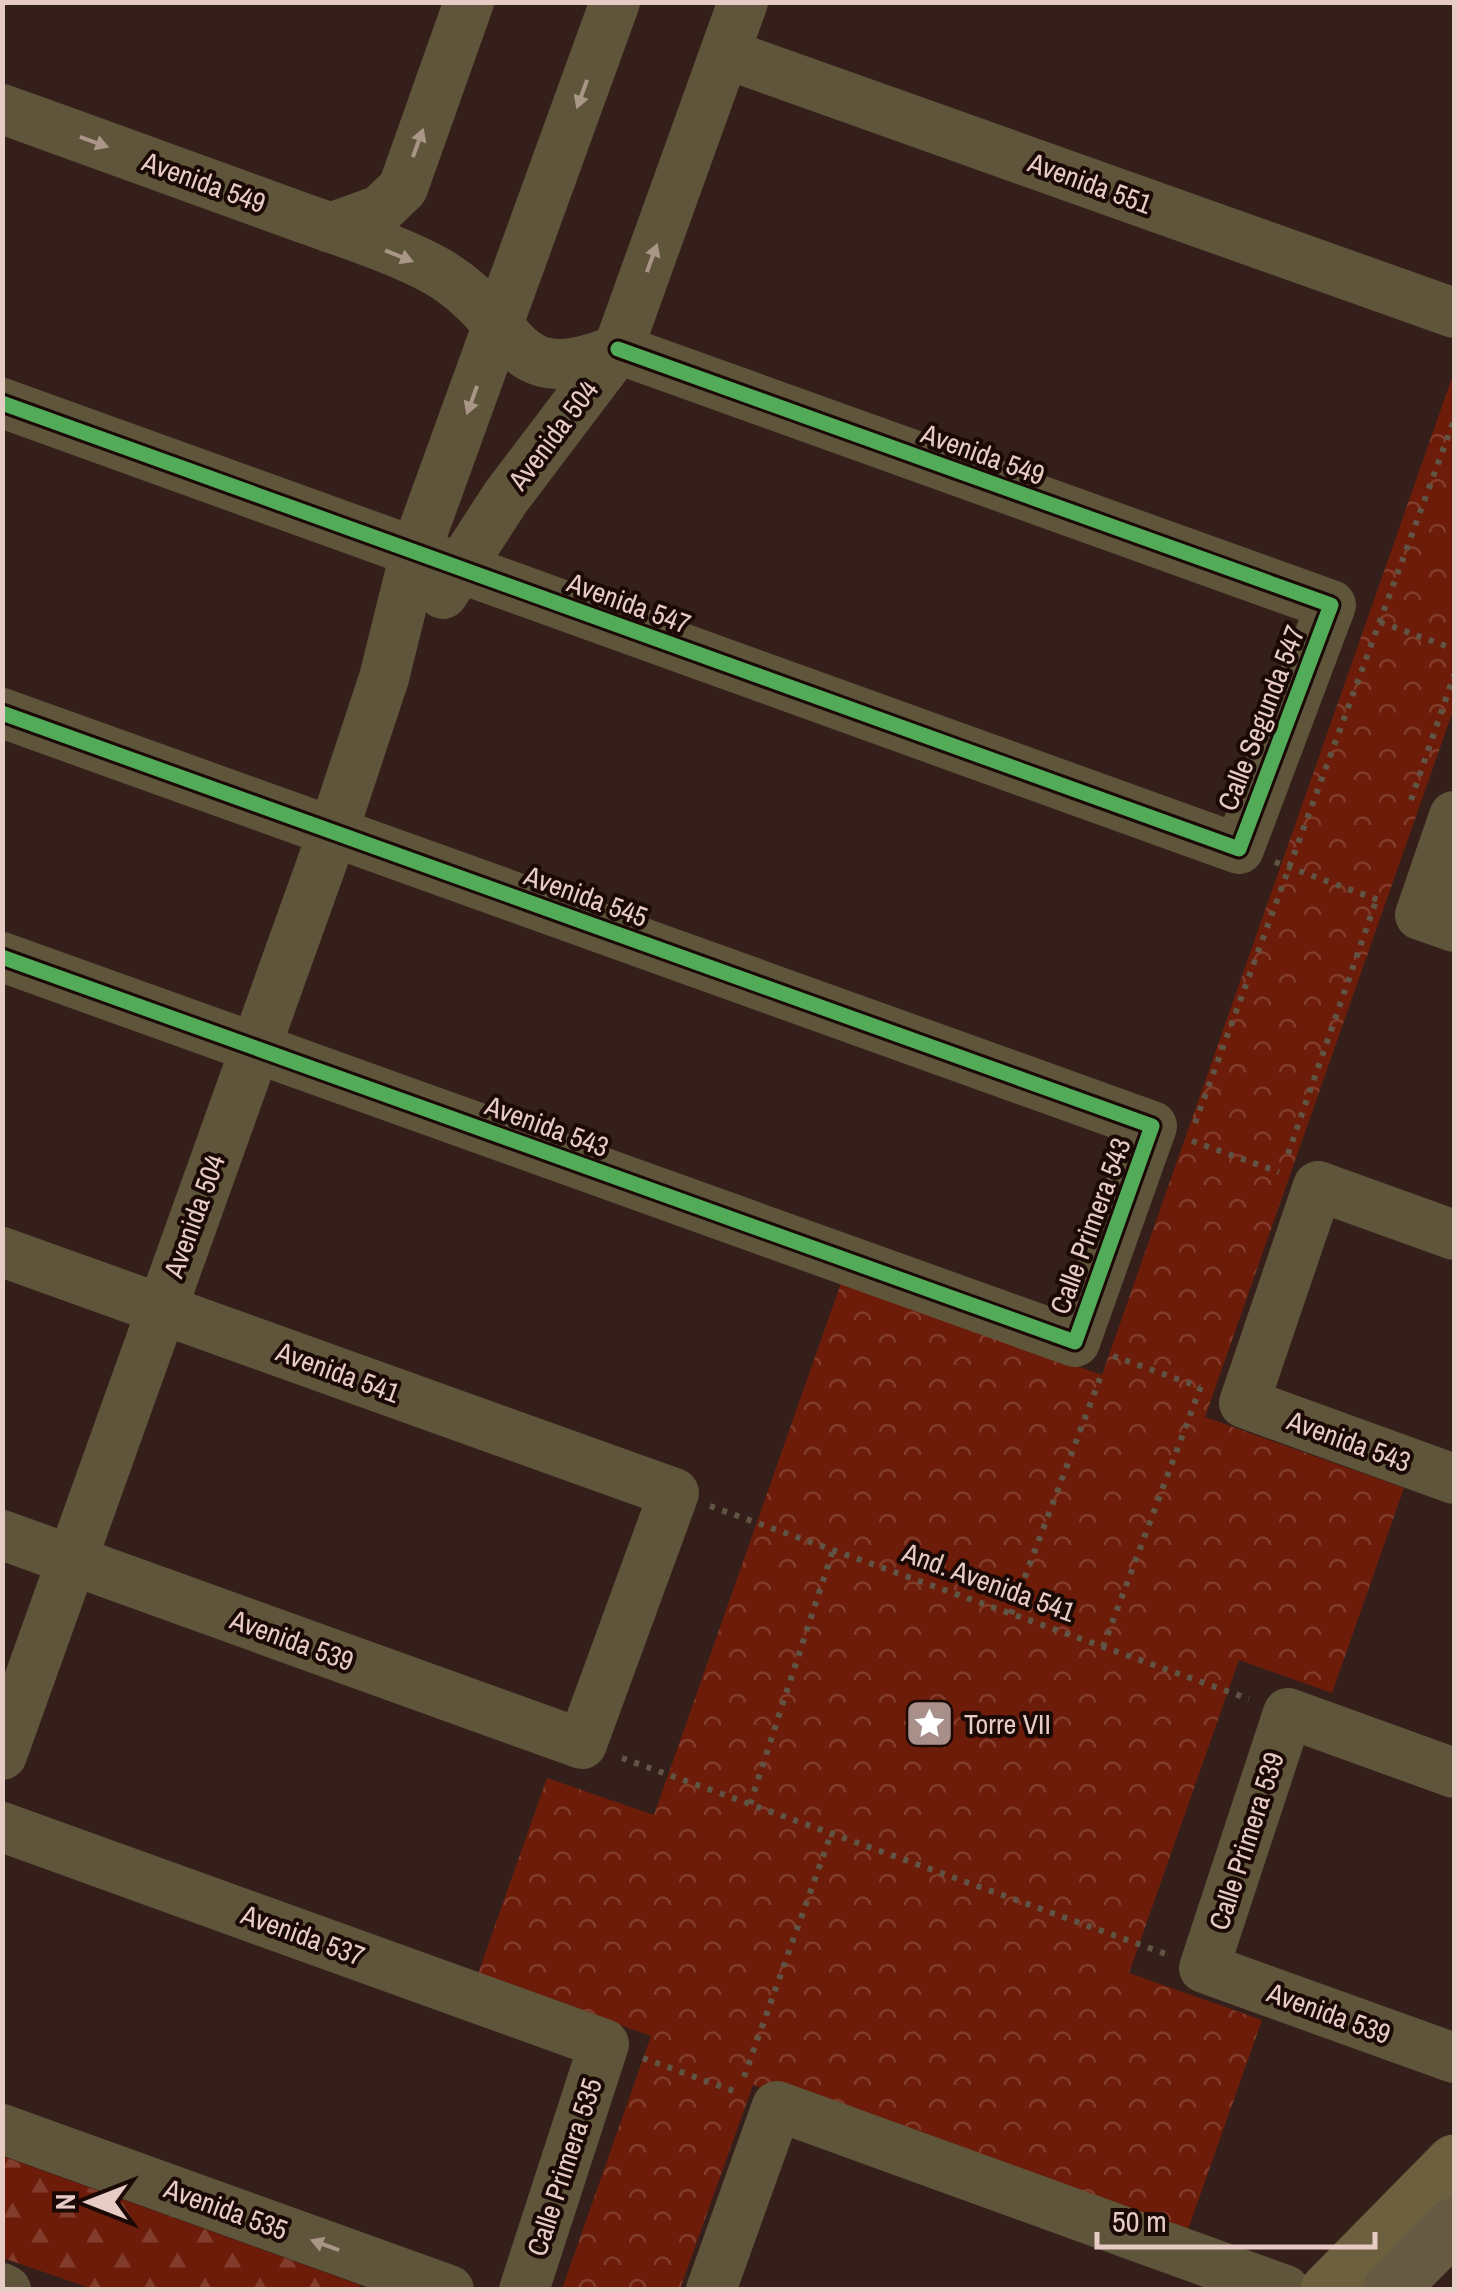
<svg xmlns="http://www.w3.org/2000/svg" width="1457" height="2292" viewBox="0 0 1457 2292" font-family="'Archivo Narrow',sans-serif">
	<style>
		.forest { fill: url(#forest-firs) }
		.park { fill: url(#park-crowns) }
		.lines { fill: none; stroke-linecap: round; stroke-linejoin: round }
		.path { stroke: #605544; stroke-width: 6; stroke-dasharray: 5 8; stroke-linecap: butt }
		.minor { stroke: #5f553b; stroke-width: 50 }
		.major { stroke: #6c603e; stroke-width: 55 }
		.highway { stroke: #675a43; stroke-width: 55 }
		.cycleway-casing { stroke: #1b0906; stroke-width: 21 }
		.cycleway { stroke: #51ab58; stroke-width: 15 }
		.oneway { fill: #aa9687 }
		.labels { text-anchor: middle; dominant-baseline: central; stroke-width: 8; stroke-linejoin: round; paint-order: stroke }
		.street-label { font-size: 28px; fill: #e7ccc5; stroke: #1b0906 }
		.poi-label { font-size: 28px; fill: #e7ccc5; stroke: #1b0906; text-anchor: start }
	</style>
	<defs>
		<pattern id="forest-firs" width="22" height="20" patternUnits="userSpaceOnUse" patternTransform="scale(2.5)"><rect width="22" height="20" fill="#6d1c09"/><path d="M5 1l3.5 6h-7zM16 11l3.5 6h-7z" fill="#823c2b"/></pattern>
		<pattern id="park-crowns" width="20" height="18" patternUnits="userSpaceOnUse" patternTransform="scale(2.5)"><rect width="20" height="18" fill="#6d1c09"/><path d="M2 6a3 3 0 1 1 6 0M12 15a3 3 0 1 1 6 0" fill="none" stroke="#823c2b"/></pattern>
	</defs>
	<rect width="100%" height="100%" fill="#351f1a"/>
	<path class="forest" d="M2,2156L360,2285L361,2289H93L3,2258Z"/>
	<path class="park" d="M1454,372V708L1205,1417L1404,1488L1332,1693L1239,1660L1129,1973L1262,2020L1185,2238L753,2085L680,2289H562L651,2036L478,1974L547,1778L654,1815L841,1283L1102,1375Z"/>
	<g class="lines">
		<path class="path" d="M1380,622L1454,649
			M1411,800L1454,675
			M1275,862L1381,901
			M1195,1123L1454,420
			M1192,1141L1279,1172
			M1288,1154L1376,901
			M1113,1356L1200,1387
			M710,1506L1249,1699
			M1011,1614L1100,1378
			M1103,1647L1201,1386
			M622,1758L1166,1954
			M750,1804L833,1550
			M643,2058L739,2093
			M744,2077L831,1834"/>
		<path class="minor" d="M726,54L1454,313
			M2,109C100,144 198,180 295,215C339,231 413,254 449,279C521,328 510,394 618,349
			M330,228L380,210L403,188L469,2
			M2,403L1239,849L1331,605L618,349
			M443,594L506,497L618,349L743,2
			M2,713L1152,1126L1075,1342L2,957
			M1454,816L1420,915L1454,927
			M1454,1235L1318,1186L1244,1403L1454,1479
			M2,1252L674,1493L582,1744L2,1535
			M2,1755L333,832L384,678L415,553L615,2
			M1454,1773L1288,1713L1204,1968L1454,2058
			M2,1827L604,2044L524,2290
			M2,2129L449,2290
			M2,2288L6,2290
			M711,2290L777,2106L1285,2290"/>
		<path class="major" d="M1328,2290L1454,2162"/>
		<path class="highway" d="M1390,2290L1454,2225"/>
		<defs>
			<path id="cycleway" d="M2,403L1239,849L1331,605L618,349
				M2,713L1152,1126L1075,1342L2,957"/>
		</defs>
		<use href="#cycleway" class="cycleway-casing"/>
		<use href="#cycleway" class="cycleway"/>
	</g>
	<defs><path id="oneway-solid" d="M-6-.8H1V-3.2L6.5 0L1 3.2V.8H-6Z" transform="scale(2.5)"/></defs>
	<g class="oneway">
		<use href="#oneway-solid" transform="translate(582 94) rotate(110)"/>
		<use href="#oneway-solid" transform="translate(94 142) rotate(20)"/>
		<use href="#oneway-solid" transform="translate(418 143) rotate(-70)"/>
		<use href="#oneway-solid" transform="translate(399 256) rotate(22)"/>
		<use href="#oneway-solid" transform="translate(652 258) rotate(-70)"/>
		<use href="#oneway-solid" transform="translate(472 400) rotate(110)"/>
		<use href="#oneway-solid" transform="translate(325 2245) rotate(-160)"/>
	</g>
	<defs>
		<symbol id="sight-square" viewBox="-11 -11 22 22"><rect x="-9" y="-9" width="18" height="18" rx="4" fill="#a98f89" stroke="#1b0906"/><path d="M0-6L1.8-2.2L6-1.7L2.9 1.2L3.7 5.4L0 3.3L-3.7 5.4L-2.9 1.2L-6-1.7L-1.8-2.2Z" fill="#fff"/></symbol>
	</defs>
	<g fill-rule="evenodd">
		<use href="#sight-square" x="902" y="1696" width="55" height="55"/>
	</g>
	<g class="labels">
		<g class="street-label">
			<text transform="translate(204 182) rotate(20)">Avenida 549</text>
			<text transform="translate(1090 183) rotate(20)">Avenida 551</text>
			<text transform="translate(553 435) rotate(-53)">Avenida 504</text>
			<text transform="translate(983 454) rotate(20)">Avenida 549</text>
			<text transform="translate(629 603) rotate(20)">Avenida 547</text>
			<text transform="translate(1261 718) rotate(-69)">Calle Segunda 547</text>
			<text transform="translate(586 896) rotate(20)">Avenida 545</text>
			<text transform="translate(547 1126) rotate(20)">Avenida 543</text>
			<text transform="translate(194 1216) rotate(-70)">Avenida 504</text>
			<text transform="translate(1090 1226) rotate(-70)">Calle Primera 543</text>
			<text transform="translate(338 1372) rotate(20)">Avenida 541</text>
			<text transform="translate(1349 1441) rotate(20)">Avenida 543</text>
			<text transform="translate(989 1582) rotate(20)">And. Avenida 541</text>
			<text transform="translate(292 1640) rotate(20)">Avenida 539</text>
			<text transform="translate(1246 1841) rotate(-72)">Calle Primera 539</text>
			<text transform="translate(303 1935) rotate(20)">Avenida 537</text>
			<text transform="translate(1329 2013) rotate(20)">Avenida 539</text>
			<text transform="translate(564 2167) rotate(-72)">Calle Primera 535</text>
			<text transform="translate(226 2209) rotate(20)">Avenida 535</text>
		</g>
		<g class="poi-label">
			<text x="964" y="1724">Torre VII</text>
		</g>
	</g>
	<rect width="1457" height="2292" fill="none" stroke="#e7ccc5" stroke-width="10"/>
	<g transform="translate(90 2202) rotate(270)" stroke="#1b0906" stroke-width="8" paint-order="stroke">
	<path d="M0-8L18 38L0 25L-18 38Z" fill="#e7ccc5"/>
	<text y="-15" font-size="28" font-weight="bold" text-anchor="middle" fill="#e7ccc5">N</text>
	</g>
	<path d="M1097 2232v15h278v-15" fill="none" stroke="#e7ccc5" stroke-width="5"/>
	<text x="1112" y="2232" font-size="30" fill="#e7ccc5" stroke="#1b0906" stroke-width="8" paint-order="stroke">50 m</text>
</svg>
